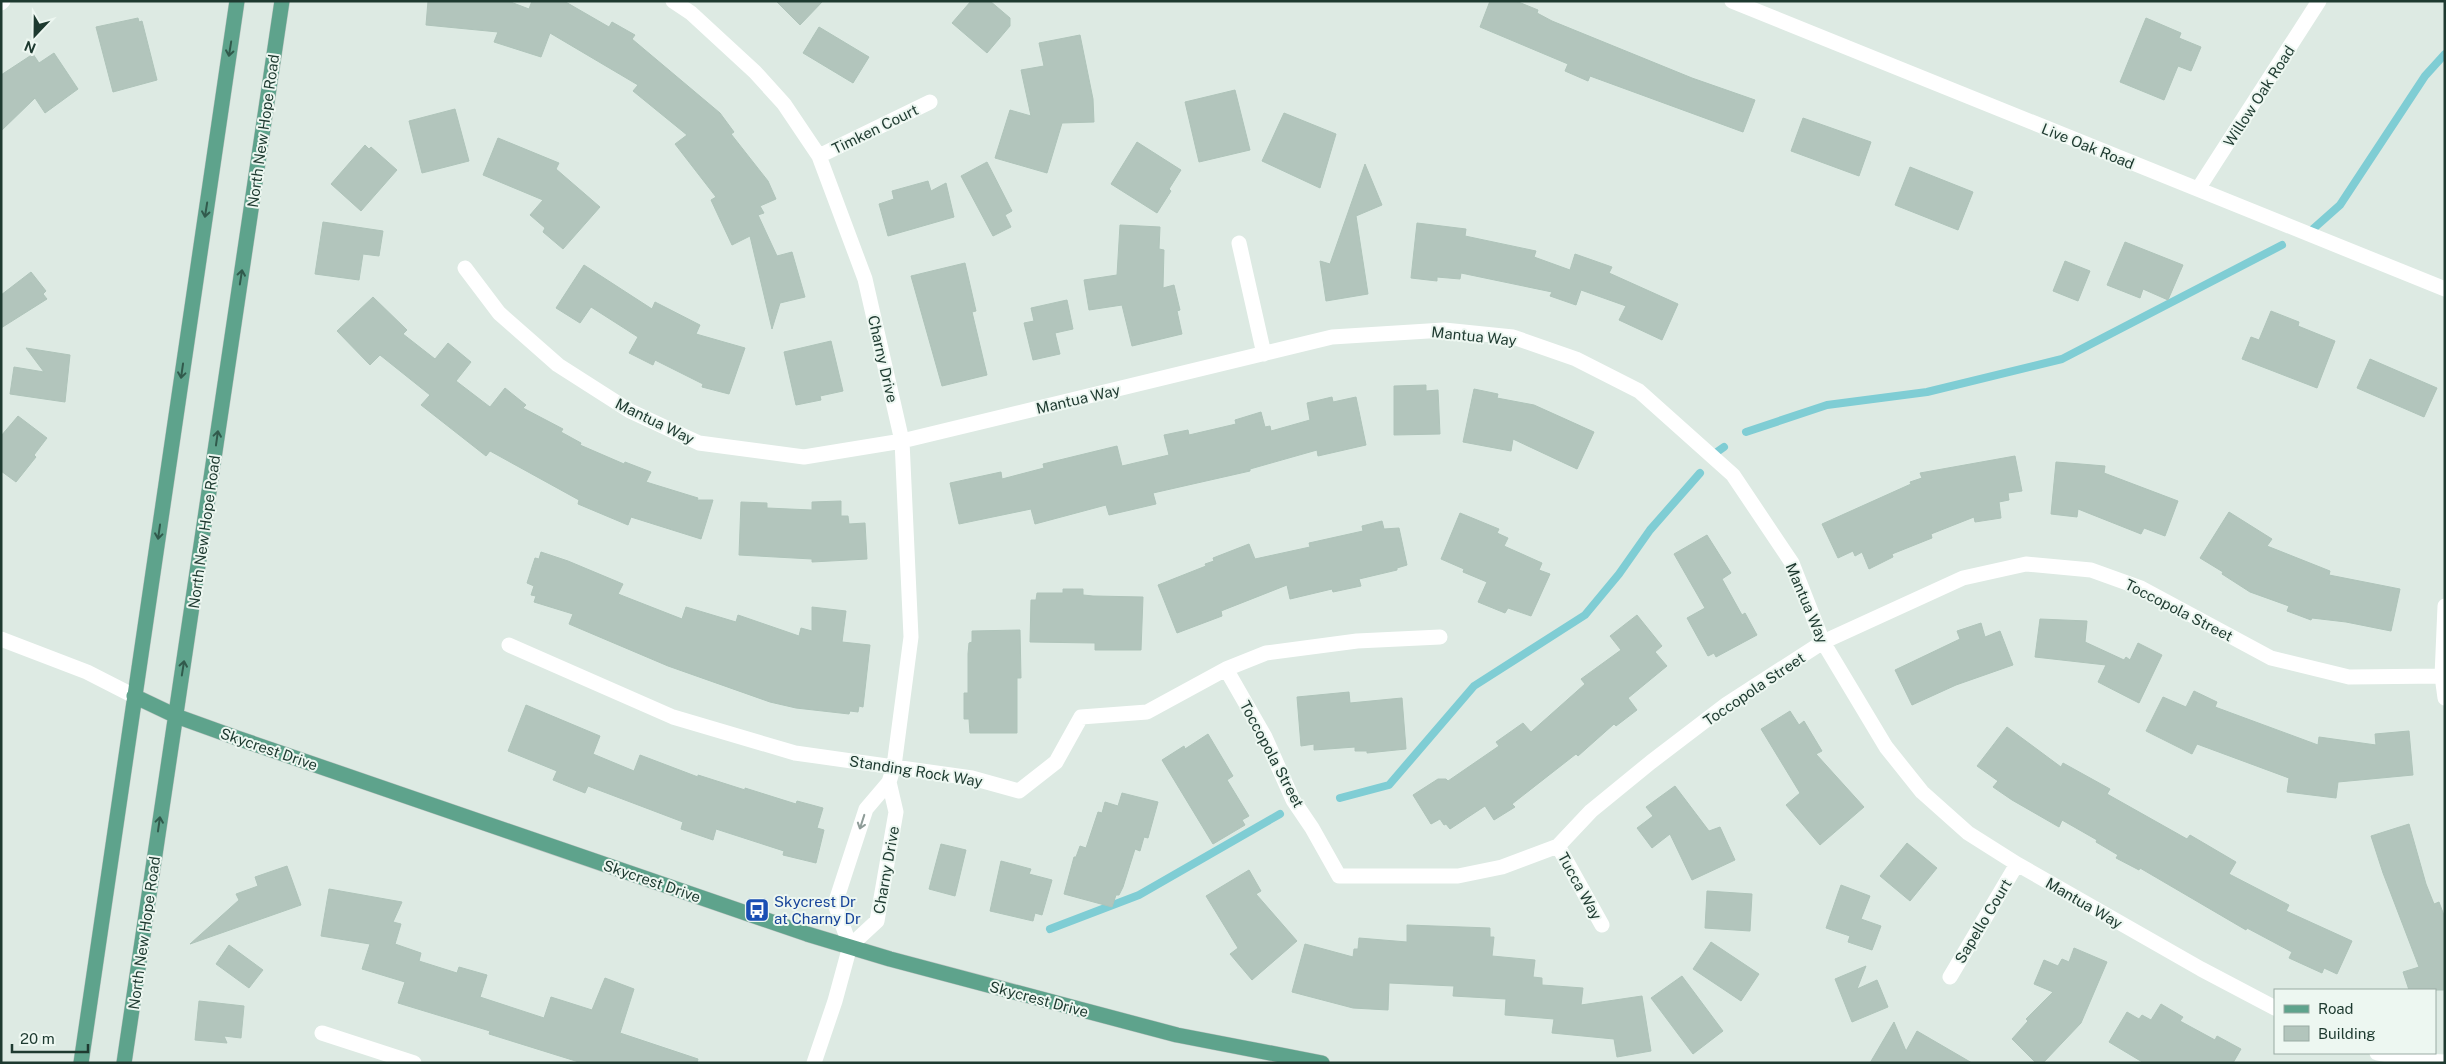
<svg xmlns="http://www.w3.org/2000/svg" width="2446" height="1064" viewBox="0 0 2446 1064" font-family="'Public Sans',sans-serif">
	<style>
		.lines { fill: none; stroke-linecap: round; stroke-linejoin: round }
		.stream { stroke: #7fcdd4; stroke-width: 8 }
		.building { fill: #b2c5bc; stroke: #afc4ba }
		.major-casing { stroke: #bcc4c1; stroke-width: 16 }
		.minor { stroke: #fff; stroke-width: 15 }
		.major { stroke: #5ea38c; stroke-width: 15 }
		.oneway { stroke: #315a4c }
		.oneway2 { stroke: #8e9c98 }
		.labels { text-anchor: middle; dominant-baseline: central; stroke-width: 4; stroke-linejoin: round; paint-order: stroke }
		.street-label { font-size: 15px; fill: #1e3a30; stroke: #edf7f1 }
		.transit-label { font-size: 15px; fill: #164399; stroke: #edf7f1; text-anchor: start }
	</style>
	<rect width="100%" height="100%" fill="#ddeae3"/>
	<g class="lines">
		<path class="stream" d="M2313,229L2340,205L2425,76L2445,54
			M1746,432L1827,405L1927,392L2062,359L2282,245
			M1714,454L1724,447
			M1340,798L1389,785L1474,686L1585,615L1619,574L1650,530L1700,473
			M1050,929L1139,895L1280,814"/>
	</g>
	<path class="building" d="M428,1H508L529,9L532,1H564L609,27L612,22L635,35L632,39L720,113L734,132L731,134L768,181L776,199L760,206L764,213L758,215L777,256L792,252L805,297L780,303L772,329L750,236L732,245L711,200L716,197L675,144L687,135L633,91L638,85L550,33L541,57L494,42L498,32L426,25Z
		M776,1H823L800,25Z
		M971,1H990L1010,18V26L987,53L952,23Z
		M1490,1H1516L1538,10L1537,13L1552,21L1692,78L1755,100L1743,132L1590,76L1588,81L1565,71L1568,64L1480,27Z
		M138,18L139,22L142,21L157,80L113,92L96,27Z
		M2146,18L2181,33L2179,38L2201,47L2191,71L2178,66L2164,100L2120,82Z
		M819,27L869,57L853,83L803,53Z
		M1080,35L1093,99L1094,122L1062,123L1047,173L995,158L1010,110L1031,116L1021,70L1044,66L1039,43Z
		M54,53L78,89L45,113L35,98L1,131V75L33,54L39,63Z
		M1235,90L1250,150L1199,162L1185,102Z
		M455,109L469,161L422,173L409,121Z
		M1284,113L1336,134L1320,188L1262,161Z
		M1803,118L1871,142L1859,176L1791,151Z
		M498,138L559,163L556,169L600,207L563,249L543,232L545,228L530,215L543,200L483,175Z
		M1137,142L1181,170L1169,189L1171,191L1157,213L1111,184Z
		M365,145L369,149L371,147L397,170L361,211L331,184Z
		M987,162L1012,211L1005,215L1011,227L993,236L961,176Z
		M1365,164L1382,205L1356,216L1368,294L1326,301L1320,261L1330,264Z
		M1910,167L1973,192L1958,230L1895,205Z
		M928,181L931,191L946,183L954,217L888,236L879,204L894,199L892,191Z
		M323,222L383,231L379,256L363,254L359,280L315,274Z
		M1417,223L1466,229L1465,236L1536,251L1534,257L1570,270L1575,254L1612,267L1609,273L1678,304L1662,340L1619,320L1626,306L1581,290L1576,305L1550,296L1552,292L1461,273L1460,279L1437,277V281L1411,278Z
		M1120,225L1160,227L1159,249L1164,250L1163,288L1174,285L1180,310L1177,311L1182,334L1132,346L1122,305L1089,310L1084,280L1117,275Z
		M2125,242L2183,265L2168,300L2143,289L2140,298L2107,285Z
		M2065,261L2090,271L2078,301L2053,291Z
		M965,263L976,311L972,312L987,375L942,386L911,276Z
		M584,265L652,309L655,302L700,325L696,334L745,348L729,394L702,387L703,384L655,360L653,365L629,353L638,337L591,307L580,323L556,308Z
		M31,272L46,291L43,294L47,299L1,328V295Z
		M373,297L407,330L403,334L435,359L448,343L471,362L456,381L490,407L505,388L526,405L523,408L563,429L561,432L581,443L580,445L624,464L625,462L651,472L646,482L698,498L697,500H713L701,539L631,517L628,525L578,504L579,500L490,451L486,456L421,405L430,395L380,355L370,365L337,331Z
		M1067,300L1073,329L1055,333L1060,354L1033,360L1024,323L1034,321L1031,308Z
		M2271,311L2299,322L2298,326L2335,341L2317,388L2242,359L2251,337L2259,340Z
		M831,341L843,391L820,396L821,400L796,405L784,352Z
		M26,348L70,355L65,402L10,394L14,367L44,372Z
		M2370,359L2437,388L2424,417L2357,388Z
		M1426,385V391L1438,390L1440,434L1394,435V386Z
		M1474,389L1498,394L1497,398L1534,405L1594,432L1577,469L1513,439L1511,451L1463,442Z
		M1332,397L1333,402L1356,397L1366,445L1318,456L1317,450L1250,469V471L1153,493L1156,504L1109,515L1106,505L1035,524L1031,509L959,524L950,483L1001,472L1002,479L1044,468L1043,464L1117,446L1122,466L1169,455L1164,435L1188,430L1189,435L1236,424L1235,420L1261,412L1265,427L1270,426L1271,431L1310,420L1307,403Z
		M18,416L47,438L34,455L36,457L16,482L1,471V436Z
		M2015,456L2022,491L2008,493L2009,500L1999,502L2001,518L1975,522L1974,517L1931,534L1932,538L1892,554L1893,557L1869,569L1862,552L1855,556L1853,551L1838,558L1822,524L1911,484L1910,482L1922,478L1920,473Z
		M2056,462L2105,466L2104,473L2178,501L2165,536L2144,528L2141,534L2078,509L2077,517L2051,514Z
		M841,501V516H848L849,524L865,523L867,559L812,562V559L739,555L741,502L767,503V508L812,510V502Z
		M2229,512L2272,539L2267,546L2330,571L2329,575L2400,589L2391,631L2346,622L2312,618L2311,620L2287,611L2289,606L2250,592L2222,574L2223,572L2200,558Z
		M1460,513L1499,529L1497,533L1508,538L1504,546L1542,563L1539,570L1550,574L1531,616L1508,608L1505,613L1478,602L1487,582L1463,572L1464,569L1441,559Z
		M1382,521L1384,529L1399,528L1407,565L1397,568V570L1359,579L1361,586L1333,592L1332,589L1290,599L1287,585L1221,611L1222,616L1177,633L1158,585L1206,566L1205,564L1214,561L1213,558L1249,544L1255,559L1310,547L1309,543L1363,531L1362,526Z
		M1707,535L1731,573L1722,579L1742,615L1745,613L1757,635L1716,657L1714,653L1708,656L1687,618L1705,608L1674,554Z
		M541,552L568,561L623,584L618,594L682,619L686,607L736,622L738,615L799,636L801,628L812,631V607L846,611L842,642L870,645L863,707L859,706L858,712L850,711L849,714L796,708L770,702L668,666L569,624L573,614L534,602L536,596L531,595L534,586L527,583L535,558L539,559Z
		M1063,589H1083V595L1093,596L1143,597L1141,650H1095V643L1030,642L1031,600H1036L1037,593H1063Z
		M1637,615L1662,646L1655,652L1667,666L1628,698L1637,710L1616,726L1614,724L1578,756L1576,754L1512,804L1515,807L1494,820L1485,806L1450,829L1446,824L1444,825L1440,819L1431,824L1413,795L1438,779H1446L1448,781L1499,746L1496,742L1523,723L1531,732L1585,684L1581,679L1621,650L1610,636Z
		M2040,619L2087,621L2085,642L2124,660L2126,657L2130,660L2138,643L2162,655L2139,703L2098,682L2106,665L2035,657Z
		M1981,623L1985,637L2000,631L2013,665L1956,685L1912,705L1895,670L1960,639L1957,631Z
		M1020,630L1021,678H1017V733H970L969,719H964V693H968V654L969,643L972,642V631Z
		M2194,691L2217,702L2215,707L2318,745L2319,737L2376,745L2375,734L2409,731L2413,775L2338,782L2336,798L2287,792L2289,778L2197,744L2192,754L2146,731L2163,697L2186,707Z
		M1349,692L1350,703L1402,698L1406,749L1367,753V751H1355V747L1314,750V744L1301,746L1297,697Z
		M526,705L600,736L593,754L634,771L640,755L698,777V775L745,790V788L796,804L797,801L823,808L817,828L824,830L816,863L783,855L784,851L716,829L713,840L681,829L683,822L588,786L585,793L553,780L557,771L508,751Z
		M1790,711L1799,725L1804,721L1822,751L1816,754L1864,807L1820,845L1786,805L1800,793L1761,729Z
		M2007,727L2061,767L2063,763L2110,789L2107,794L2187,839L2190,835L2236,862L2229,874L2289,905L2286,911L2352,941L2337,974L2324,968L2322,973L2289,958L2292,952L2247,928L2246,930L2140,868L2139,870L2116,858L2118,855L2096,842L2097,840L2062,820L2059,827L2012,800L1993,787L1998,781L1977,766Z
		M1208,734L1233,776L1227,780L1249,816L1242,820L1245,825L1213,844L1162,760L1184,746L1185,749Z
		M1675,786L1709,831L1720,827L1735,860L1692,880L1670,834L1652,848L1637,828L1653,816L1646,807Z
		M1122,793L1158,802L1148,838L1144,837L1140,851L1135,849L1123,887L1119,895H1116L1112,907L1064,894L1074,857H1076L1080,846L1086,848L1098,812L1102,813L1105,802L1118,806Z
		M2409,824L2426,884L2434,904L2439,902L2445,918V990H2409L2403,972L2419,967L2383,873L2371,836Z
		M1907,843L1937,868L1910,901L1880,876Z
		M941,844L966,850L955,896L929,889Z
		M1001,861L1031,869L1029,874L1052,880L1042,915L1035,913L1033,921L990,911Z
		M287,866L301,905L190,944L239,900L236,894L258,886L255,877Z
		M1249,870L1261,891L1256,894L1297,941L1252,980L1230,954L1238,948L1206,896Z
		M1841,885L1870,896L1861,919L1881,926L1872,950L1848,942L1850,936L1826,928Z
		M329,889L402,902L393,922L401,924L395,944L421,953L419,961L457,973L459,967L487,975L480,997L544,1018L551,997L592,1010L605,978L634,989L620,1033L698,1059L697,1063H582L489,1034L490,1031L398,1003L405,982L362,969L370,944L321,936Z
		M1707,891L1752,894L1750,931L1705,928Z
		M1407,925L1490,928V937H1494L1492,956L1535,960L1533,977L1542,978V985L1583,988L1581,1005L1642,996L1651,1051L1617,1057L1614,1039L1552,1033L1554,1019L1505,1015L1506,999L1453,996L1454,986L1389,983L1388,1010L1353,1008L1292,992L1305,944L1353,957L1354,949H1358L1359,938L1407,942Z
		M1711,942L1759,974L1741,1001L1693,969Z
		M229,945L263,970L249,988L216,964Z
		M2074,948L2107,962L2081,1023L2043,1063H2036L2012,1039L2028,1021L2026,1019L2053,992L2034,984L2044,960L2058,966L2062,959L2069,962Z
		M1866,966L1857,989L1877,980L1888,1007L1852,1022L1835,979Z
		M1682,976L1723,1031L1693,1054L1651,998Z
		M199,1001L244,1006L241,1038L224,1036L227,1043L195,1040Z
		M2161,1004L2183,1017L2180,1021L2215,1040L2217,1036L2241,1049L2233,1063H2144L2109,1042L2127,1012L2139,1019L2142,1015L2151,1020Z
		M1894,1022L1906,1051L1917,1031L1972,1063H1870Z"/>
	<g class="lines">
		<defs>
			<path id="major" d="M134,696L176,716L237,738L807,934L890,959L1177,1035L1322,1063
				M81,1063L237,1
				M124,1063L282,1"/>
		</defs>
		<use href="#major" class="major-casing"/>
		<path class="minor" d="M673,1L691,13L755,72L784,104L819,156L865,279L902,441L911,637L894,766L889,782L866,809L835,904L850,946
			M1732,1L2445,289
			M1,3L3,1
			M819,156L930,102
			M2198,189L2319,1
			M1239,243L1264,354
			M465,268L499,313L558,365L630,411L699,443L804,457L902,441L1332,337L1444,330L1513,337L1576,359L1639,391L1733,475L1792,563L1823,642L1886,747L1922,792L1968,833L2017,864L2201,969L2275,1008
			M2445,606L2442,676L2445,698
			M1,639L87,672L134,696
			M509,645L673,717L795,753L972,778L1019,791L1056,762L1081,717L1147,712L1226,669L1266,653L1357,641L1440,637
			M1226,669L1265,737L1293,800L1312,828L1339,876H1458L1502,867L1558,846L1591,811L1651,762L1727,704L1823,642L1963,578L2026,564L2091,570L2141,588L2271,658L2349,677L2442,676
			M1558,846L1602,925
			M1950,977L2017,864
			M322,1033L414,1063
			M2377,1053L2419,1061L2445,1062
			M814,1063L835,1001L850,946L877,921L896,812L889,782"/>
		<use href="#major" class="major"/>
	</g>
	<defs><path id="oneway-shaft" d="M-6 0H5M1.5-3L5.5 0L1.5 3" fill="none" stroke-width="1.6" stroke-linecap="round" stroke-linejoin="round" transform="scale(1.25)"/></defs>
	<g class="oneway">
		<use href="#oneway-shaft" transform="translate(230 49) rotate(99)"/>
		<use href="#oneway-shaft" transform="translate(206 210) rotate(99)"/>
		<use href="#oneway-shaft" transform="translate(241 277) rotate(-81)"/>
		<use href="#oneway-shaft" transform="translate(182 371) rotate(98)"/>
		<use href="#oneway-shaft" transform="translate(217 438) rotate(-82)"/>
		<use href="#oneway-shaft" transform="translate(159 532) rotate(98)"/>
		<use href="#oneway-shaft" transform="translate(183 668) rotate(-81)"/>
		<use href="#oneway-shaft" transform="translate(159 824) rotate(-82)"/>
	</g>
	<use class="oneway2" href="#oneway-shaft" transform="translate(862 822) rotate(108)"/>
	<defs>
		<symbol id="bus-square" viewBox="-11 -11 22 22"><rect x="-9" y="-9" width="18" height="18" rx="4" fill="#1a4fb4" stroke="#edf7f1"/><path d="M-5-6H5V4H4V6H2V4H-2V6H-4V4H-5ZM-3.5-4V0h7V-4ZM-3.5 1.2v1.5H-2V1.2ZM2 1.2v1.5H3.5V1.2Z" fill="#fff"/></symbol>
	</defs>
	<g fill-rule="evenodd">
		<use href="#bus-square" x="743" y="896" width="28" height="28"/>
	</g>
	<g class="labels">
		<g class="street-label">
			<text transform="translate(2259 96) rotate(-57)">Willow Oak Road</text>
			<text transform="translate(875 129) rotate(-26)">Timken Court</text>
			<text transform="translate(263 131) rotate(-82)">North New Hope Road</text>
			<text transform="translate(2088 146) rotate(22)">Live Oak Road</text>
			<text transform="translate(1474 336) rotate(6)">Mantua Way</text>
			<text transform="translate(883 359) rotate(77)">Charny Drive</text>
			<text transform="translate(1078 399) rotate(-13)">Mantua Way</text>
			<text transform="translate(655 421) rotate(26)">Mantua Way</text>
			<text transform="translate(204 532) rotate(-82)">North New Hope Road</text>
			<text transform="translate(1807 603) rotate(67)">Mantua Way</text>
			<text transform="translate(2179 610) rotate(27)">Toccopola Street</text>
			<text transform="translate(1754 689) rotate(-34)">Toccopola Street</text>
			<text transform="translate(269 749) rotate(19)">Skycrest Drive</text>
			<text transform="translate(1272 754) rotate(62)">Toccopola Street</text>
			<text transform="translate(916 771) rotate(9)">Standing Rock Way</text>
			<text transform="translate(886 870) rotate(-80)">Charny Drive</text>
			<text transform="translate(652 881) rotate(19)">Skycrest Drive</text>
			<text transform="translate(1580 886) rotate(61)">Tucca Way</text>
			<text transform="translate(2084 903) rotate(30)">Mantua Way</text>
			<text transform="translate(1983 921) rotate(-59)">Sapello Court</text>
			<text transform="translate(144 933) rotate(-82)">North New Hope Road</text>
			<text transform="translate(1039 999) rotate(15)">Skycrest Drive</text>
		</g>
		<g class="transit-label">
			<text x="774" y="901">Skycrest Dr<tspan x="774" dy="17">at Charny Dr</tspan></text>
		</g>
	</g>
	<rect width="2446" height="1064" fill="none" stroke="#1e3a30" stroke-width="5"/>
	<rect x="2274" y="989" width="162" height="65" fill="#edf7f1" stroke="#9aaba4"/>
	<rect x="2284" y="1005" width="25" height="8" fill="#5ea38c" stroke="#9aaba4"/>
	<text x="2318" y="1014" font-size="15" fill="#1e3a30">Road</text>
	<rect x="2284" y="1026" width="25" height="15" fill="#b2c5bc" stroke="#9aaba4"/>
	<text x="2318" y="1039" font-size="15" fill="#1e3a30">Building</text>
	<g transform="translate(35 35) rotate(202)" stroke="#edf7f1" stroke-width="4" paint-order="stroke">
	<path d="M0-4L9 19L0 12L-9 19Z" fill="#1e3a30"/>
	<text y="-8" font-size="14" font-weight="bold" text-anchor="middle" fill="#1e3a30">N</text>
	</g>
	<path d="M12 1044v8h76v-8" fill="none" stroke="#1e3a30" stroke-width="2.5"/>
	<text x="20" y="1044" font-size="15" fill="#1e3a30" stroke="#edf7f1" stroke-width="4" paint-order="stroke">20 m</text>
</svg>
